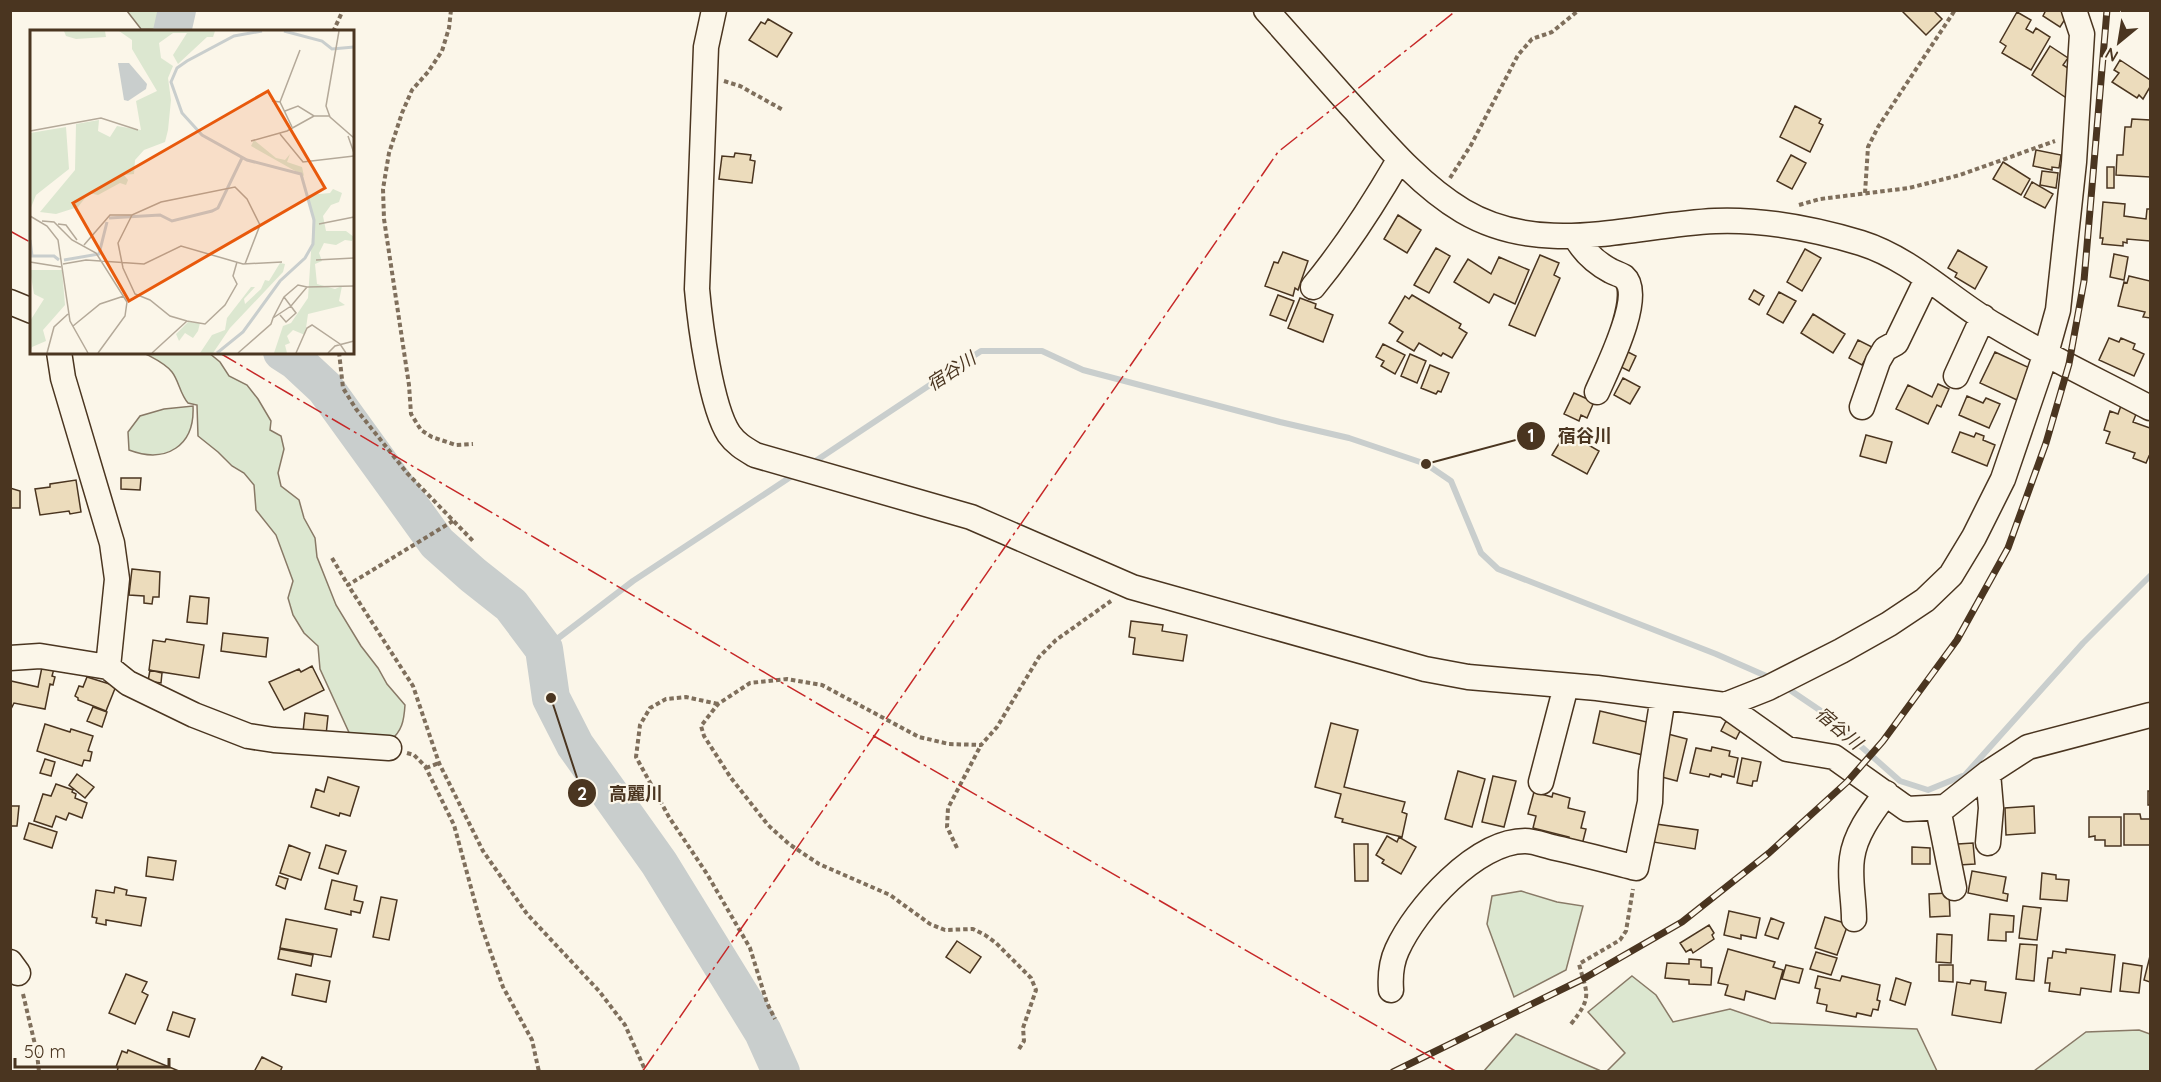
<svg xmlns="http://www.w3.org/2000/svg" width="2161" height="1082" viewBox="0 0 2161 1082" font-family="Quicksand,'Noto Sans JP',sans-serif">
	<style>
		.green { fill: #dce7d0; stroke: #887966; stroke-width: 1.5 }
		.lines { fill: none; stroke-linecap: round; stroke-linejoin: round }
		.stream { stroke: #c9cecd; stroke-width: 6 }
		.river { stroke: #c9cecd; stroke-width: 38 }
		.building { fill: #ecdcbc; stroke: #4a3520; stroke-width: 1.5 }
		.minor-casing { stroke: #4a3520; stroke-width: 27 }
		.path { stroke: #7f6f5c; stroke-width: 4; stroke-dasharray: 4.5 3; stroke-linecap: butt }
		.minor { stroke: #fbf6e9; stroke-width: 24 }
		.rail-casing { stroke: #4a3520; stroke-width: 7 }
		.rail { stroke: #fbf6e9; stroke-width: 4.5; stroke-dasharray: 14; stroke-linecap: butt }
		.power { stroke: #c62828; stroke-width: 1.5; stroke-dasharray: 21 4.5 3 4.5; stroke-linecap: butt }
		.labels { text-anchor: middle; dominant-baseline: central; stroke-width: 4.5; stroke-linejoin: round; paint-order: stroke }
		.water-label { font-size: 18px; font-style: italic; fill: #4a3520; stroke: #fbf6e9 }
		.inset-river { fill: none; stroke: #c9cecd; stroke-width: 3 }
		.inset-road { fill: none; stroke: #b4a999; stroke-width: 1.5 }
		.view { fill: #e8590c; fill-opacity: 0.15; stroke: #e8590c; stroke-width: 3 }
		.inset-edge { fill: none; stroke: #4a3520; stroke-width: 3 }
		.leader { fill: none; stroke: #4a3520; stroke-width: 2 }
		.callout-dot { fill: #4a3520; stroke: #fbf6e9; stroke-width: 2 }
		.mark-label { font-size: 18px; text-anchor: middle; font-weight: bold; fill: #fff }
		.callout-label { font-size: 18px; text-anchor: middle; font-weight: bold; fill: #4a3520; stroke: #fbf6e9; stroke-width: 4.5; stroke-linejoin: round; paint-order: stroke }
	</style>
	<rect width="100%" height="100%" fill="#fbf6e9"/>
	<path class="green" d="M127,11H177L172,30L141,29Z
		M144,353H209L220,362L229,376L247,385L258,399L271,421L270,430L281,436L284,449L278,473L281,486L299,500L304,518L315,538L317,557L336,605L361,646L378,668L387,684L405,705C404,721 402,731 390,741L352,739L320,669L318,646L304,633L293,615L288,598L293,581L276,535L256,510L254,485L244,473L232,466L218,452L198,436L197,405L188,403C180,394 179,381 172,372C165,363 153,358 144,353Z
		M193,406C195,446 166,464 129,450L128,432L140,416L164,409Z
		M1521,891L1557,902L1583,906L1566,970L1514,997L1487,924L1492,896Z
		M1632,976L1656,995L1673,1022L1730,1009L1771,1023L1917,1029L1937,1071H1607L1625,1053L1588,1012Z
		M2139,1030L2150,1034V1071H2034L2086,1032Z
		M1516,1034L1601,1071H1484Z"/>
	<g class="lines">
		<path class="stream" d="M811,464L981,351H1042L1083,370L1280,422L1349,438L1426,464L1451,481L1481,553L1498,569L1716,654L1773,679
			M544,649L633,581L795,474
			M1784,686L1821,711L1900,781L1928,790L1965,775L2083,643L2150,576"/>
		<path class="river" d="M172,32L177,10
			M282,352L296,361L325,388L437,543L473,575L511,605L544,649L551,698L575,745L659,863L763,1032L781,1072"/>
	</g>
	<path class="building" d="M1901,10H1933L1942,19L1926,35Z
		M2046,10H2065L2069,13L2060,27L2043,16Z
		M2017,12L2031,20L2026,29L2033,33L2036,28L2050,37L2031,70L2002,53L2006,46L2000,42Z
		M768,19L792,33L777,57L749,40L761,22L765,24Z
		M2050,46L2068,58L2063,65L2071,70L2067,76L2075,82L2065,97L2032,75Z
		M2120,60L2150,80V87L2143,99L2139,95L2137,98L2112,82L2119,73L2114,70Z
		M1795,106L1821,119L1819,123L1823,125L1810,152L1780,137Z
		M2132,119L2150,120V177L2116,175L2117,155H2123L2125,127H2131Z
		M2036,150L2061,155L2059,168L2052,167V170L2033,166Z
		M735,153L751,155L750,160L755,161L752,183L719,179L722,156L734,157Z
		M1791,155L1806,163L1792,189L1777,181Z
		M2003,162L2030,179L2021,195L1993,179Z
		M2107,167H2114V188H2107Z
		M2042,171L2058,173L2056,188L2040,185Z
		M2032,182L2053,194L2045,208L2024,197Z
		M2103,202L2125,204L2124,216L2146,219L2147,209H2150V241L2127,239V243L2123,242V246L2102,244L2103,238H2100Z
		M1398,215L1421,230L1407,253L1384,239Z
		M1436,248L1450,256L1429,293L1414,285Z
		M1805,249L1821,258L1802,291L1787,282Z
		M1958,250L1987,267L1975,289L1955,277L1957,273L1948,268Z
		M1283,252L1308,261L1298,290L1295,288L1293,296L1265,286L1274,262L1278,263Z
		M2114,254L2128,257L2124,280L2110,277Z
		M1540,255L1559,263L1554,275L1560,278L1535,336L1509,325Z
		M1499,257L1529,270L1515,304L1494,294L1489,303L1454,282L1468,259L1491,274Z
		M2129,276L2150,281V318L2143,317L2145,312L2118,306L2124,282L2127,283Z
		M1754,290L1764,296L1759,305L1749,299Z
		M1779,292L1796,301L1783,323L1767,314Z
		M1278,295L1294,301L1286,321L1270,315Z
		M1412,295L1461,324L1459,328L1467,333L1452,358L1443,353L1441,356L1419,343L1414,351L1397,341L1403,332L1389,323L1405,296L1409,299Z
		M1300,298L1316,304L1315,308L1333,315L1323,342L1288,328Z
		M1813,314L1845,334L1833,353L1801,333Z
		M2109,338L2119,342L2121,338L2135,344L2133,349L2144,354L2134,376L2099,360Z
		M1858,340L1872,347L1862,365L1849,358Z
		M1383,344L1405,355L1395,374L1381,366L1384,361L1376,357Z
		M1624,350L1636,356L1629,371L1617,365Z
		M1995,352L2032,369L2017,400L1980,383Z
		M1410,354L1426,361L1417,383L1401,376Z
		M1430,365L1449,373L1441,392L1438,391L1436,394L1421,388Z
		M1623,378L1640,387L1630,404L1614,395Z
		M1938,384L1949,389L1941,407L1937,405L1928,424L1896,409L1908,385L1932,397Z
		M1574,393L1594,402L1587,418L1581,415L1579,421L1564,414Z
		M1967,396L1983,403L1986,398L2000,404L1989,428L1959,415Z
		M2122,403L2138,409L2133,422L2150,428V457L2149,456L2146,463L2133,458L2135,453L2106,443L2110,432L2104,430L2110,411L2118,414Z
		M1566,432L1599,451L1587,474L1552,455Z
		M1960,432L1974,437L1976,433L1984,436L1983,440L1995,445L1987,466L1952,452Z
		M1866,435L1892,442L1886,463L1860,456Z
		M121,478H141L140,490L121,489Z
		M76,480L81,512L70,514L69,511L40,515L35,489L50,487V484Z
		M10,488L20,491V508H10Z
		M132,569L160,572L159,597H153L152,604L144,603V596L129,595Z
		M190,596L209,598L207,624L187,622Z
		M1131,621L1163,625L1162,631L1187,635L1183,661L1133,654L1135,638L1129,637Z
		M223,633L268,638L266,657L221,651Z
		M166,639L204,645L199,678L149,670L153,640L165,642Z
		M43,662L55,665L52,676L55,677L53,685L50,684L45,709L14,703L10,711L11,681L38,687Z
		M312,666L324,690L284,710L269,682L299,669L301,672Z
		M150,670L162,673L161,683L148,681Z
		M87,677L116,686L106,711L78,700V698L75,696L79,686L83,687Z
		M93,707L107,712L102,727L87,721Z
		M1600,711L1651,723L1643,755L1593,743Z
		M305,713L328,716L326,735L303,732Z
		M1726,721L1741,729L1736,739L1721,731Z
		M1331,723L1358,730L1344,787L1405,802L1402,812L1407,814L1402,837L1342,822L1343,819L1335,817L1341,794L1315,787Z
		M45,724L70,732L71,729L93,736L88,751L92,752L90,761L84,760L82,766L37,751Z
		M1668,734L1687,739L1677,781L1658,776Z
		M1712,747L1730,751L1729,756L1738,758L1734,777L1722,774L1721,777L1710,774L1709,777L1690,773L1696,748L1711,751Z
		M1742,758L1761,762L1757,781H1753L1752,786L1737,783Z
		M45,759L55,762L51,776L40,773Z
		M1458,771L1485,779L1472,827L1445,819Z
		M77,774L94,787L85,798L69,785Z
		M1493,776L1516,781L1504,827L1482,822Z
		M328,777L359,787L350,816L340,813L339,816L311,807L316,789L324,792Z
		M56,784L73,790L72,792L76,794L75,798L87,803L82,818L69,813L66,820L56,816L52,827L34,821L43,794L51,796Z
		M2148,791H2150V805H2148Z
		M1534,792L1552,797L1553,793L1570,798L1568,808L1585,812L1581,828L1586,829L1582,845L1568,841L1569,837L1533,828L1536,816L1528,814Z
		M10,806H19L17,826H10Z
		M2034,806L2035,833L2006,835L2005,808Z
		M2124,814H2140L2141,819H2150V845H2124Z
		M2089,817H2121V846H2105V840H2095V836L2089,837Z
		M29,823L57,832L52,848L24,839Z
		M1656,824L1698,830L1695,849L1653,842Z
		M1387,836L1397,842L1399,837L1416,847L1401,874L1382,863L1384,860L1376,855Z
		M1973,843L1975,864L1959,865L1958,844Z
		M1354,844H1368V881H1355Z
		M289,845L310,853L301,880L280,873Z
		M326,845L346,851L338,874L319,868Z
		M1912,847L1930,848V864H1912Z
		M148,857L176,861L173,880L146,876Z
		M1972,871L2006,877L2003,893L2008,894L2007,901L1968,893Z
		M2042,873L2056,875V879L2069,880L2067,901L2040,899Z
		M279,876L288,879L285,889L276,885Z
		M332,880L357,886L354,900L363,902L360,913L351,911V915L325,909Z
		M115,887L127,890L126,895L146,898L141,926L106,920V925L96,923L97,918L92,917L96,890L114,893Z
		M1949,893L1950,916L1930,917L1929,894Z
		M381,897L397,900L389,940L373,937Z
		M2023,906L2041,908L2037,940L2019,938Z
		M1729,911L1760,918L1756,938L1741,935V939L1724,935Z
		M1990,914L2014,916L2013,932H2006V941L1988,940Z
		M1825,917L1848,924L1837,955L1815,948Z
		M1771,918L1784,923L1778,939L1765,935Z
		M286,919L337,929L331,957L280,948Z
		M1709,925L1714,933L1712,935L1714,939L1693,953L1691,949L1686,952L1680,943Z
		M1937,934L1952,935L1951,963L1936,962Z
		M957,941L981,957L970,973L946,957Z
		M2020,944L2037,945L2034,981L2016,979Z
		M280,949L313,955L311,966L278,959Z
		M1728,949L1775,962L1773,967L1783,970L1775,999L1746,991L1744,1000L1725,995L1728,985L1718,983Z
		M2066,949L2115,955L2111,992L2081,988L2080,995L2049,991L2050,983H2045L2048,958H2052L2053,951L2066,953Z
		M1816,952L1837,958L1831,975L1810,969Z
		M2150,956V982L2144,980Z
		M1689,959L1701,960V967L1712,968L1711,985L1689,984V980L1665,978L1667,963L1689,964Z
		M2123,963L2142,966L2139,993L2120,991Z
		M1786,965L1803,969L1799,983L1782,979Z
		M1939,965H1953V982L1939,981Z
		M126,974L147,982L142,992L148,995L135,1024L109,1013Z
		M296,974L330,981L326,1002L292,995Z
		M1818,976L1840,981L1842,976L1880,985L1877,1000L1880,1001L1878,1010L1873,1009L1871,1016L1857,1013L1856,1017L1826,1011L1827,1005L1817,1003L1820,989L1815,988Z
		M1896,978L1911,983L1905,1005L1890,1000Z
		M1971,980L1986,982L1985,990L2006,993L2001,1023L1952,1015L1957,982L1970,984Z
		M173,1012L195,1019L189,1037L167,1030Z
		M128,1050L179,1071L178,1072H117L118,1068L116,1067L122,1051L127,1053Z
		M262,1057L282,1067L280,1072H254Z"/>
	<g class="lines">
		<defs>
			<path id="minor" d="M714,10L706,47L697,289C700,324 711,407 729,434C736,444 745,449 755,455L971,517L1132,587L1425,669L1468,677L1597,688L1725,705L1787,749L1834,757L1907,809L1945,807L1988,773L2028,747L2150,715
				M1266,10C1296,43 1325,77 1355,110C1387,146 1421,186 1463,211C1543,258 1630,225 1715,221C1764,219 1814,229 1861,243C1912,259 1951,300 1996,326C2046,356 2099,381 2150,408
				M1575,236C1583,251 1596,263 1611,271C1615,273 1621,275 1624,277C1645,295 1606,371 1597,392
				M1313,287C1346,247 1373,205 1399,160
				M10,302L32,311
				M59,352L63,378L112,543L117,579L108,667
				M1956,376L1983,317
				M1862,407L1878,361L1885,349L1896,343L1927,279
				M10,658L40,656L108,667L128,683L194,715L248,736L274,740L389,748
				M1725,705L1768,688L1841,651L1889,624L1925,600L1951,575L1974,537L2003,479L2046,353L2058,310L2074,162L2082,34L2074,10
				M1541,782L1566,686
				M1938,808L1954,888
				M1988,843L1991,808L1988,773
				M1854,919C1854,899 1849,878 1852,858C1855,834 1872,812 1886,793
				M10,962L18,973
				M1391,990C1390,976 1391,963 1397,950C1416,908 1476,841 1525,841C1535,841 1546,846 1556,848C1583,854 1609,861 1636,868L1650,802L1651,772L1663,697"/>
		</defs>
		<use href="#minor" class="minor-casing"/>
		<path class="path" d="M451,10L449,28L442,51L428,72L412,90L402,113L389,153L383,189L384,219L409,385L411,414L421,430L432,437L456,445L473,444
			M333,32L343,10
			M724,81L740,86L783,110
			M1450,178L1471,145L1518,55L1532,39L1552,32L1579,10
			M1865,193L1868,147L1878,127L1955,10
			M1799,205L1820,199L1909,188L1960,175L2055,141
			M339,352L343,388L356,409L407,473L473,541
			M453,521L348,585L413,686L439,763L483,851L527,914L599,991L625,1025L646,1072
			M332,558L348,585
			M718,704L686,697L666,699L650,708L640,725L636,757L669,817L707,874L750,948L767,1003L775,1019
			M407,753L414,755L425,766L454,825L482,928L503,987L532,1040L539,1072
			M426,768L439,763
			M957,848L947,827L948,808L981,745
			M23,994L37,1053L39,1072
			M1571,1024C1593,996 1587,995 1579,964L1620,940L1626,931L1633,889
			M1019,1049L1024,1041L1023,1028L1036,990L1031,978L996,943L985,935L973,929L945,930L930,924L890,895L819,864L789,844L768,825L731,778L704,736L701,726L718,704L750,683L787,679L822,685L919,737L949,744L981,745L997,727L1039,657L1056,640L1111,601"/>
		<use href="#minor" class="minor"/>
		<defs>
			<path id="rail" d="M1393,1072L1583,979L1682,922L1769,853L1847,782L1883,741L1957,640L2008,548L2046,443L2069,364L2084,281L2107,10"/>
		</defs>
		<use href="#rail" class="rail-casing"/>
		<use href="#rail" class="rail"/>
		<path class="power" d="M10,231L32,243
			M218,352L820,705L1457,1072
			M642,1072L1278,152L1457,10"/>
	</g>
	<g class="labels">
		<g class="water-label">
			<text transform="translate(951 371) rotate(-33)">宿谷川</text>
			<text transform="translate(1839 728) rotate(40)">宿谷川</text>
		</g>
	</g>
	<g transform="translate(30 30)">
		<rect width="324" height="324" fill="#fbf6e9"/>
		<path d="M34,1H75L76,7L46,9L36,6ZM89,1H185L183,7H177L148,34L143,25L157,3H143L129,13L131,28L143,36L138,48L141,70L138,100L135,112L114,120L105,130L104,144L94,145L98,150L96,155L90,153L68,165L59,163L48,177L26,184L10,182L45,140L46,94L69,90L68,101L80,107L87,96L111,100L106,71L127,61L102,19V10ZM36,97L39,139L6,165L0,180V103ZM224,110L246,128L255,130L260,124L257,132L272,137L274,146L221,116ZM303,159L312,163L309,172L301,175L293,186L296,201H316L324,207L322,211L315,210L306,215L294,213L289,223L292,231L285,234L287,254L305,259L312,256L309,271L315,275L278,284L275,305L263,300L257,306L260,313L255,315L257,323H244L253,296L261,293L278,268L283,192L278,165L300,163ZM250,233L255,234L253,242L200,298L183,323H170L182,305L195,300L197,288L221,257H225L214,269L215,274L231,259L235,250L239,251ZM0,240H32L35,275L13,300L16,311L2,317L0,322V291L14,269L4,264ZM158,292L170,293L168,301L163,308L155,303L149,311L146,304Z" fill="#dce7d0"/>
		<path d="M88,33H99L117,54L116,59L98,71L94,70Z" fill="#c9cecd"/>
		<path class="inset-river" d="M254,1L292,11L302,19L324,17M79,188L130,185L142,191L182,181L188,178L212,128M0,210L2,226H24L29,230M34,230L69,224L77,192M187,323L213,302L250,251L275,228L283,214L284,190L271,144L217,130L172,105L152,83L141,52L147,38L157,31L204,6L232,1"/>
		<path class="inset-road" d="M309,1L296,76L300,87L324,108M242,71L250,72L262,97M250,72L270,20M255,81L268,76L284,86H299M0,101L71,88L108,100M250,104L273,132L324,126M318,106L324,123M221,111L257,101L284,86M102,185L88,213L93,238L105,264L120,270L140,286L157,291M0,186L17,196L28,210L40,291L58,323M12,191L24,192L42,210L66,223L97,272L95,286L68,323M28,194L36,195L47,210M289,194L324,187M54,215L80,185H102L131,172L205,157L217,169L230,195L215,234M286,230L324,228M0,232L31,237M33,234L56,230L114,234L151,216L213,234L252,232M277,257L324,256M250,285L256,292L266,283L254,267M43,296L70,274L94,266M17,323L24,297L38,284M122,323L157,291L175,294L195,275L207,254L203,246L207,232M208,323L241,294L243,288L254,267L268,255L277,257L261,276L243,288M266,323L277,298L282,295L310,314L316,323M298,323L305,316L324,311"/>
		<path class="view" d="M238,61L295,158L99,271L43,173Z"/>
		<rect width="324" height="324" class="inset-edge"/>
	</g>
	<path class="leader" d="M1426 464L1531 436M551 698L582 793"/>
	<g class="callout-dot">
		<circle cx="1426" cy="464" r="6"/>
		<circle cx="551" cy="698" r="6"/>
		<circle cx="1531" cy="436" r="15"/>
		<circle cx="582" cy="793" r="15"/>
	</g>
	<g class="mark-label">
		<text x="1531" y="442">1</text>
		<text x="582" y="800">2</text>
	</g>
	<g class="callout-label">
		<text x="1585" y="442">宿谷川</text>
		<text x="636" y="800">高麗川</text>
	</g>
	<rect width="2161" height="1082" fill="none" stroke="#4a3520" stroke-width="24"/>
	<g transform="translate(2119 42) rotate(210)" stroke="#fbf6e9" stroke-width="4.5" paint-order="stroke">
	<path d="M0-4.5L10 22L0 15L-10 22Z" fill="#4a3520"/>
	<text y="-9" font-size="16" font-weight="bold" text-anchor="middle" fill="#4a3520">N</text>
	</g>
	<path d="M15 1058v9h154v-9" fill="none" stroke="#4a3520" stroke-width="3"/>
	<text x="24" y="1058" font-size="18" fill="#4a3520" stroke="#fbf6e9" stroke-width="4.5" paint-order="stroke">50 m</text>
</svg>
